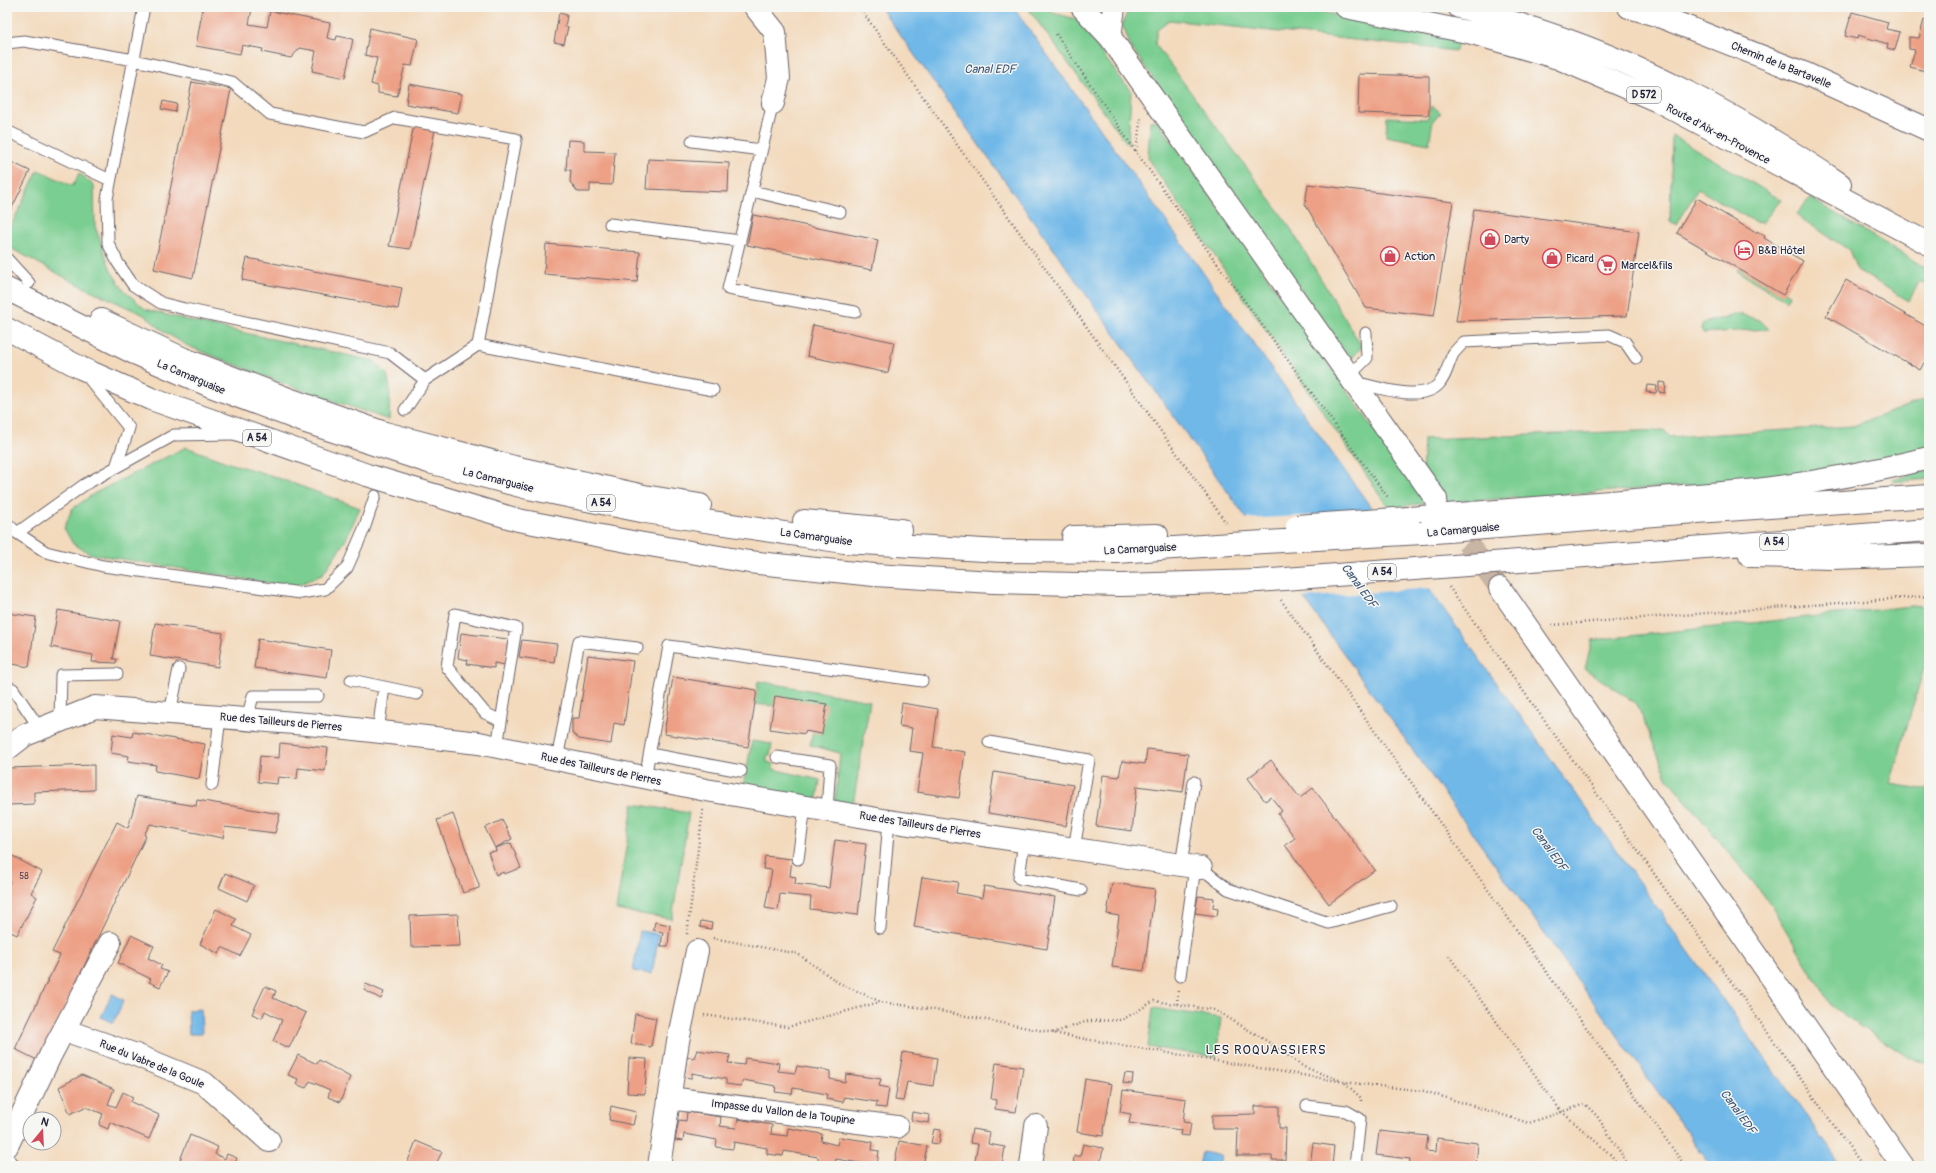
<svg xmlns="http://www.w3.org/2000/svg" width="1936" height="1173" viewBox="0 0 1936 1173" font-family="Pangolin,sans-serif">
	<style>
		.green { fill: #7ace91; stroke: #4e7866 }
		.water { fill: #70b8e8; stroke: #496d92 }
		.pier { fill: #f3dabd }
		.building { fill: #eda085 }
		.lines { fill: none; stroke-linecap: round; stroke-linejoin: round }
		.street-tunnel { stroke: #c9b5a3; stroke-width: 22; stroke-dasharray: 22 11; stroke-linecap: butt }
		.lane-casing { stroke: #6b6268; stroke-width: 13 }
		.street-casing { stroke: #6b6268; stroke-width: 24 }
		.secondary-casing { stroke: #6b6268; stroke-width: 24 }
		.primary-casing { stroke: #6b6268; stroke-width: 24 }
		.highway-casing { stroke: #6b6268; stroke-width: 24 }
		.path { stroke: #6b6268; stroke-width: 2.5; stroke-dasharray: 1 3; stroke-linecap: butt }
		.lane { stroke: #fff; stroke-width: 11 }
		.street { stroke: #fff; stroke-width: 22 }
		.secondary { stroke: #fff; stroke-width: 22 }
		.primary { stroke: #fff; stroke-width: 22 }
		.highway { stroke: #fff; stroke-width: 22 }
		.highway-bridge-casing { stroke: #6b6268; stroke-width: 24; stroke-linecap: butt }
		.highway-bridge { stroke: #fff; stroke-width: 22 }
		.labels { text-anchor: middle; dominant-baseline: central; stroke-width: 3; stroke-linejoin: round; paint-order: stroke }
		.number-label { font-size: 9px; fill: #55424e }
		.shield { fill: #f6f6f2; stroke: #626272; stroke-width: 1 }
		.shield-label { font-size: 10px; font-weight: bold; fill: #22223b }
		.street-label { font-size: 11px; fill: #22223b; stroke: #f6f6f2 }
		.poi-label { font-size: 11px; fill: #22223b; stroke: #f6f6f2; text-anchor: start }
		.water-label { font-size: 12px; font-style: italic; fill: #3d5678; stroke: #f6f6f2 }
		.quarter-label { font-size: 13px; letter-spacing: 1px; fill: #22223b; stroke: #f6f6f2 }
	</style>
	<rect width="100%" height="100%" fill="#f6f6f2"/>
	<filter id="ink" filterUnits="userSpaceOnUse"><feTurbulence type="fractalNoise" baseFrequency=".025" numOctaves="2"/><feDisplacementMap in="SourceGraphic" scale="8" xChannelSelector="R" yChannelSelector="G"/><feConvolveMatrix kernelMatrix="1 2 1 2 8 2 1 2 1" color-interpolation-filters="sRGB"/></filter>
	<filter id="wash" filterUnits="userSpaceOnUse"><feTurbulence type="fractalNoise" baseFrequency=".012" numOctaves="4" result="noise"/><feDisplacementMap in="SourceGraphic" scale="16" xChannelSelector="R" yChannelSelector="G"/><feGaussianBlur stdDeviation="0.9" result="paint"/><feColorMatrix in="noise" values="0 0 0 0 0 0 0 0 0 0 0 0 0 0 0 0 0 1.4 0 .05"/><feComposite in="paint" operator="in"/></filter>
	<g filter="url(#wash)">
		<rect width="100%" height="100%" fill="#f3dabd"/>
		<path class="green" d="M1027,7H1045L1053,13L1076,19L1131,92L1128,145Z
			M1130,7H1299L1458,41L1456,51L1169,20L1157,29L1155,44L1286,221L1362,347L1350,360L1131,47L1122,24Z
			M1432,106L1440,112V114L1433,120L1429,144L1386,136L1387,117L1427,119Z
			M1157,120L1426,503L1389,508L1148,159L1150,121Z
			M1672,135L1781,200L1762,223L1758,221L1757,223L1698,189L1676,224L1670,222Z
			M38,170L73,186L79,173L94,185L95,226L111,271L123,289L145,309L194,322L374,361L387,374L390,388L389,420L279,382L188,346L166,333L144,315L75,283L7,246V234Z
			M1810,198L1929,270V286L1919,282L1909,301L1857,270L1849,250L1796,215Z
			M1739,267L1789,295L1787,301L1737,271Z
			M1739,314L1760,320L1769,329L1703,333L1701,328L1703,323Z
			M1929,398V450L1910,456L1744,482L1440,503L1422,474L1424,439L1664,430L1669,437L1853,426Z
			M186,447L229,463L270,475L360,508L345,541L322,575L293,587L91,554L73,544L64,528L72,509L95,493Z
			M1929,470V479L1894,482L1892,480Z
			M1921,605L1929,616V651L1890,784L1929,790V1064L1909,1058L1832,1007L1767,899L1668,779L1637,704L1585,669L1592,640Z
			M758,681L870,701L853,805L835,802L840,753L810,745L813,732L774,706L755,704Z
			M752,741L772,744L770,756H767V762L774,764L773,769L820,780L817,799L743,788Z
			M633,804L689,813L672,919L616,910Z
			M1153,1008L1221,1018L1216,1057L1148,1047Z"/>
		<path class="water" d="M880,7H1013L1842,1166H1711Z
			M640,931L659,934L652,974L633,971Z
			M112,994L124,1000L113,1023L101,1017Z
			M201,1009L202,1034H189L188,1010Z
			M1202,1152L1221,1156L1219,1166H1199Z"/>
		<path class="pier" d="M1377,512L1431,588L1301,598L1244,519Z"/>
		<g id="blocks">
			<path class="building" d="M203,7H240L252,9L249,24L267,27L270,11L330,23L327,38L336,40L337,36L353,39L345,78L312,71L316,51L300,48L291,58L262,52L263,49L242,45L240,54L196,46Z
				M1852,12L1888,22L1886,29L1900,32L1895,50L1887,48L1888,44L1858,35L1857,39L1845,36Z
				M559,13L567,15L565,27H568L564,44L554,42Z
				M1924,20L1929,22V72L1910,67L1915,50L1909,49V37L1919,38Z
				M370,28L418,39L412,66L405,65L397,96L378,93V86L371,84L377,58L365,55Z
				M1359,74L1429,76V115L1358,113Z
				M192,82L231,89L193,278L154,269Z
				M409,84L462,94L458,113L406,104Z
				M163,101L177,104L175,112L161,109Z
				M414,125L435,130L410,249L389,246Z
				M568,140L584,141V151L615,152L612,185L590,184V192H578L570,182L571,170H566Z
				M648,159L729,163L728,192L646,189Z
				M11,162L30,171L7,218V170Z
				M1308,184L1453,202L1434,316L1366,308L1305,204Z
				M1697,198L1756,233L1757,231L1765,236L1764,238L1803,261L1783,295L1677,233Z
				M1474,209L1639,232L1627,316L1456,321Z
				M753,215L878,240L872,270L747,245Z
				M546,244L640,252L637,282L544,274Z
				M247,258L402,288L398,309L242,280Z
				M1846,280L1929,328V353L1920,370L1826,316Z
				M813,325L894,342L888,373L807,356Z
				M1659,382L1666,383L1665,393L1659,392Z
				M1647,385L1657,386L1656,393L1646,392Z
				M58,610L120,621L113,659H117L116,663L92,662L93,655L51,647Z
				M7,613L36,617L29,667L7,663Z
				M155,623L223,633L218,667L150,656Z
				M461,633L508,639L505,665L494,663V668L467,664L468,660L458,658Z
				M258,639L331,650L327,678L254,668Z
				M522,640L557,644L554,662L519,657Z
				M588,655L633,661L624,725L614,723L611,744L579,739L572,733V718H579Z
				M673,677L757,690L748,747L664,734Z
				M775,696L827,704L822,734L805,731V734L770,729Z
				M902,703L938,709L933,747L965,752L959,798L917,792L923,753L909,751L912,728L899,726Z
				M133,732L205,744L199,779L155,771L156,765L128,761L129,756L111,753L113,734L132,737Z
				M280,743L328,748L325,771L298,768L297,779L278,777L277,784L258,782L260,756L279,758Z
				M1147,749L1188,754L1183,792L1137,786L1132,831L1096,826L1103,775L1119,777L1122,761L1145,764Z
				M1271,760L1300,798L1313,788L1375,870L1329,904L1285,845L1295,838L1278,814L1282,811L1271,797L1265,801L1248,778Z
				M94,765V790L34,792V804L9,805L8,770L10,768Z
				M994,772L1073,785L1066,826L988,813Z
				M137,796L196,806L197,800L280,814L275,833L225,827L223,838L150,824L144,835L146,836L39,1061L15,1049L60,955L52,952L117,822L128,828Z
				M453,814L479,885V888L463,893L437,820Z
				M502,820L512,839L495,848L485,828Z
				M835,840L866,844L858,915L810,909L811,897L780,894L778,910L765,908L772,870L763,869L765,856L792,859L790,876L796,877L795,884L829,888Z
				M511,843L521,868L504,874V872L496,875L488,852L496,851L495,848Z
				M7,853L42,872L31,893L37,897L17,935L7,930V887L10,882L7,880Z
				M225,873L254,885L247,901L219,888Z
				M922,877L958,882L956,893L982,898L984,886L1055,897L1047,949L914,927Z
				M1112,883L1155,889L1144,971L1112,967L1119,916L1107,914Z
				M1198,896L1214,898L1213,908L1218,909L1217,916L1195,913Z
				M216,909L236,919L233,926L251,935L240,956L222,947L219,954L200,944Z
				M458,914L460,946L411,947L410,916Z
				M701,921L712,923L711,929L700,927Z
				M655,922L670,925L668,946H661L663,932L653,930Z
				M131,935L154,946L148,958L162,965L160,969L168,972L160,987L149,982L151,979L118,963Z
				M366,984L384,992L381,999L364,990Z
				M265,986L276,991L273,998L306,1013L289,1048L273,1041L282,1020L265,1011L262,1018L252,1014Z
				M635,1014L656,1018L651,1047L631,1044Z
				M697,1050L730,1055L728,1063L744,1065L745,1058L779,1063L778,1071L795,1073L797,1066L830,1071V1079L845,1082L846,1074L881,1079L879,1086L889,1088L886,1108L876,1107L877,1102L844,1097L843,1102L826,1099L827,1094L793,1088L792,1094L775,1092L776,1086L743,1080L741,1086L733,1085L726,1084V1079L692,1073V1078L684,1077L687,1057L694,1058Z
				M903,1052L937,1058L933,1086L907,1082L903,1101L895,1100Z
				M298,1055L317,1064L319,1060L350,1077L340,1102L328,1097L330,1090L310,1081L306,1088L296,1084L298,1079L288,1075Z
				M629,1058L647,1059L645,1094L627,1093Z
				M996,1063L1023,1067L1016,1112L995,1109L996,1100L991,1099Z
				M1125,1073L1133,1074L1132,1084L1123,1083Z
				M82,1075L114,1089L108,1104L116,1107L123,1092L133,1097L131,1102L159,1115L149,1139L110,1122L108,1129L99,1125L103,1114L91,1109L85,1107L70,1114L59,1087Z
				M1085,1079L1112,1084L1103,1136L1077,1132Z
				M1123,1090L1186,1099L1183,1122L1191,1123L1189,1136L1180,1135L1181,1130L1129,1123L1131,1114L1120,1112Z
				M611,1106L636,1112L633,1125L609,1120Z
				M1255,1106H1279V1128H1286L1285,1160H1272V1156H1237L1238,1129H1212V1115L1255,1114Z
				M687,1112L721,1117L720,1126L736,1128L738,1119L772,1125L771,1134L787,1136L788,1128L822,1134L821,1141L837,1145L839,1137L873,1142L872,1150L879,1151L877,1166L836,1159L835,1165L818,1163V1157L784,1151L783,1156L767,1154V1148L734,1142L733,1149L716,1147L717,1140L684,1134L683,1141L675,1140L679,1120L686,1121Z
				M912,1112L930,1115L929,1123L911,1120Z
				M934,1129L941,1130L939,1144L931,1143Z
				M972,1129L990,1132L988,1144L1005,1147L1002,1166H974L978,1144L970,1143Z
				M1379,1131L1428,1136L1426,1151L1436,1152L1437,1138L1478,1143L1476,1166H1461L1462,1164L1451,1163V1166H1409L1410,1159L1376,1155Z
				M190,1135L218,1147L215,1154L225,1159L227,1154L237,1158L234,1166H217L211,1163L210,1166H196L180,1160Z
				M416,1141L442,1152L435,1166H406Z
				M899,1141L927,1146L923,1166H894Z
				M1313,1143L1334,1146L1332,1166H1310Z
				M1083,1144L1103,1148L1100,1166H1073L1074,1156H1080Z
				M1129,1162L1144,1164L1143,1166H1128Z"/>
		</g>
	</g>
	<g filter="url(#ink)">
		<use href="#blocks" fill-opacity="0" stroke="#6b6268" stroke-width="1"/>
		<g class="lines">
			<path class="street-tunnel" d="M1448,516L1500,588"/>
			<defs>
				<path id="lane" d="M7,43L24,41L134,60L232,82L270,114L364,132L395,118L516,139L478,345L425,380L390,353L185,309L161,303L133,285L118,263L108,243L107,199L144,7
					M773,103L728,289L855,312
					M7,131L110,180
					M692,141L761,150
					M752,191L840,212
					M610,224L740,241
					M7,259L29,283
					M478,345L713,390
					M86,375L129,428L116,467
					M1350,375L1367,358L1366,333
					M1355,382C1376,387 1422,403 1439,384C1447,375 1448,364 1453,354C1456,350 1460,346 1464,342L1609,335L1625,342L1636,358
					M405,410L425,380
					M7,523L17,533L46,552L103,566L301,593L325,589L347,568L364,529L375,496
					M17,533L84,485L174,435L233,434
					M351,680L417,694
					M7,688L13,689L40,729
					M170,713L179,669
					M247,719L253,696H318
					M60,721L61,675L117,674
					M378,732L384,687
					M989,742L1089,760L1074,849
					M497,747L516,628L455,614L447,667L485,713L501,721
					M650,754L741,771
					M777,757L830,765L827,810
					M557,760L579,641L637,648
					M645,778L669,646L922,681
					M212,785L220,717
					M1024,841L1019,878L1081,890
					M798,859L805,807
					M1181,865L1194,782
					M1201,868L1228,889L1329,923L1391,906
					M880,928L889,821
					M1180,976L1195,867
					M1307,1106L1346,1111L1360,1119L1355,1166"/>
				<path id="street" d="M755,7L775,32L779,78L773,103
					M1082,7L1110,37L1436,499
					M1629,7L1659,16L1806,74L1929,130
					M1110,37L1114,7
					M1500,588L1903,1166
					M7,749L25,735L95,707L319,725L479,743L706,790L889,821L1201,868
					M64,1030L136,1055L204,1083L269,1141
					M669,1098L897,1127
					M7,1146L51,1054L110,943
					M659,1166L678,1041L697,951
					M1031,1166L1036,1126"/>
				<path id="secondary" d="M7,1165L8,1166"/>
				<path id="primary" d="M1346,7L1472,33L1558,58L1660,102L1929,244
					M1459,7C1480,12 1501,19 1522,25C1640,61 1738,115 1840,184"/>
				<path id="highway" d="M7,289L132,352L208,385L303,421L429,462L528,488L646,512L844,542L1001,551L1117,552L1231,544
					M101,320L184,359L286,398L385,433L514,467L644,496L700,505
					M7,329L81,368L154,400L367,475L518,520L632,542L749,562L874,575L993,582L1121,585L1258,581
					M1409,518L1747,491C1810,484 1867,473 1929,458
					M804,521L901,530
					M1422,533L1667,514L1929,496
					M1073,537L1157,535
					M1750,556L1831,558L1929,555
					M1506,562L1929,530"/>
			</defs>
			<use href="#lane" class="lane-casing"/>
			<use href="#street" class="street-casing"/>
			<use href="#secondary" class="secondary-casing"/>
			<use href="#primary" class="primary-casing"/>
			<use href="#highway" class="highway-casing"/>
			<path class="path" d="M859,7L1227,524
				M1056,34L1136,152L1389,499
				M1136,151L1141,117
				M1449,587L1863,1166
				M1281,600L1685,1166
				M1552,625L1929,596
				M687,934L703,810
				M713,938L798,954L839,983L881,1002L930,1009L1085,1039L1193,1057L1344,1082L1424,1091L1529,1123L1585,1104L1597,1116L1629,1166
				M1449,956L1561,1111L1611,1155L1619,1166
				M1177,1004L1178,990
				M704,1015L788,1027L880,1002
				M1053,1033L1088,1021L1122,1020L1154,1001L1215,1010L1267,1041L1304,1067L1339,1080
				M1345,1083L1361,1098V1103"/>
			<use href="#lane" class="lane"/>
			<use href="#street" class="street"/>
			<use href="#secondary" class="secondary"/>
			<use href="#primary" class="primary"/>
			<use href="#highway" class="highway"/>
			<defs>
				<path id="highway-bridge" d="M1297,526L1409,518
					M1231,544L1422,533
					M1258,581L1506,562"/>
			</defs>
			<use href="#highway-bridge" class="highway-bridge-casing"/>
			<use href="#highway-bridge" class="highway-bridge"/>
		</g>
	</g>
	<defs>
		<symbol id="shop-ring" viewBox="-11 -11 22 22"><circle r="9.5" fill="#f6f6f2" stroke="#d1495b" stroke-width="1.5"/><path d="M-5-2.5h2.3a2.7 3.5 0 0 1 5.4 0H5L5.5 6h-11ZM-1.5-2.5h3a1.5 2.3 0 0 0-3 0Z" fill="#d1495b"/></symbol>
		<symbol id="hotel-ring" viewBox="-11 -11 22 22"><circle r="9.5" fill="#f6f6f2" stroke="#d1495b" stroke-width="1.5"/><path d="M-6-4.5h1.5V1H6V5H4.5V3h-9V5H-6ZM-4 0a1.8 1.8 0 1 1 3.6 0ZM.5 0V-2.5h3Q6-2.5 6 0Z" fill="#d1495b"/></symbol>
		<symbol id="supermarket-ring" viewBox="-11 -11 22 22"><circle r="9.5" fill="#f6f6f2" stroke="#d1495b" stroke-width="1.5"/><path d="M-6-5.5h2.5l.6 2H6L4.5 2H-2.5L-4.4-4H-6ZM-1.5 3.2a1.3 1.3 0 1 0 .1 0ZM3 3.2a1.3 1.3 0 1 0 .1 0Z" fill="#d1495b"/></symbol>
	</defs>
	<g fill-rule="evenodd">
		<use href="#shop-ring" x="1479" y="228" width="22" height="22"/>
		<use href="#hotel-ring" x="1733" y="239" width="22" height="22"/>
		<use href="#shop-ring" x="1379" y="245" width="22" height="22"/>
		<use href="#shop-ring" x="1541" y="247" width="22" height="22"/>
		<use href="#supermarket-ring" x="1596" y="254" width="22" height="22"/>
	</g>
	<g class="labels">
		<g class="number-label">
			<text x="24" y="876">58</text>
		</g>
		<g class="shield">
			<rect x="1627" y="87" width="34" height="16" rx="3"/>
			<rect x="243" y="430" width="28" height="16" rx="3"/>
			<rect x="587" y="495" width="28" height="16" rx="3"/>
			<rect x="1760" y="534" width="28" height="16" rx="3"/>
			<rect x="1368" y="564" width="28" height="16" rx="3"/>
		</g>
		<g class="shield-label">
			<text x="1644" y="95">D 572</text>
			<text x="257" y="438">A 54</text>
			<text x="601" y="503">A 54</text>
			<text x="1774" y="542">A 54</text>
			<text x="1382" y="572">A 54</text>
		</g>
		<g class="street-label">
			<text transform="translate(1781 65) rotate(22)">Chemin de la Bartavelle</text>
			<text transform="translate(1718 134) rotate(28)">Route d'Aix-en-Provence</text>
			<text transform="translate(191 377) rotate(23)">La Camarguaise</text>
			<text transform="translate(498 480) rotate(14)">La Camarguaise</text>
			<text transform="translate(1463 530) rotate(-5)">La Camarguaise</text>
			<text transform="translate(816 537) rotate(8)">La Camarguaise</text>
			<text transform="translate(1140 549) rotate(-3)">La Camarguaise</text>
			<text transform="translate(281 722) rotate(5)">Rue des Tailleurs de Pierres</text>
			<text transform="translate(601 769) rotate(12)">Rue des Tailleurs de Pierres</text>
			<text transform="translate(920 825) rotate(9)">Rue des Tailleurs de Pierres</text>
			<text transform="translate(152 1064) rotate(22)">Rue du Vabre de la Goule</text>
			<text transform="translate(783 1112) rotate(7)">Impasse du Vallon de la Toupine</text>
		</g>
		<g class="poi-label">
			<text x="1504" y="239">Darty</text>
			<text x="1758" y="250">B&amp;B Hôtel</text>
			<text x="1404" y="256">Action</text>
			<text x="1566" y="258">Picard</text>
			<text x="1621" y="265">Marcel&amp;fils</text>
		</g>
		<g class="water-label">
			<text x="990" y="69">Canal EDF</text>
			<text transform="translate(1359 586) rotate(54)">Canal EDF</text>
			<text transform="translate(1549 849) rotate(54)">Canal EDF</text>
			<text transform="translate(1738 1112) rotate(54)">Canal EDF</text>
		</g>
		<g class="quarter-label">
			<text x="1266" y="1050">LES ROQUASSIERS</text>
		</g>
	</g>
	<rect width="1936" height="1173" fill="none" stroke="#f6f6f2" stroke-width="24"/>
	<g transform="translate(42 1131) rotate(18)"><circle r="19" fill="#f6f6f2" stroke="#a1a1a9"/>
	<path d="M0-3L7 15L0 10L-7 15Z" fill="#d1495b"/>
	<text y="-6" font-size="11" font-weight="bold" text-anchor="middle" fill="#22223b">N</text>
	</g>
</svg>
